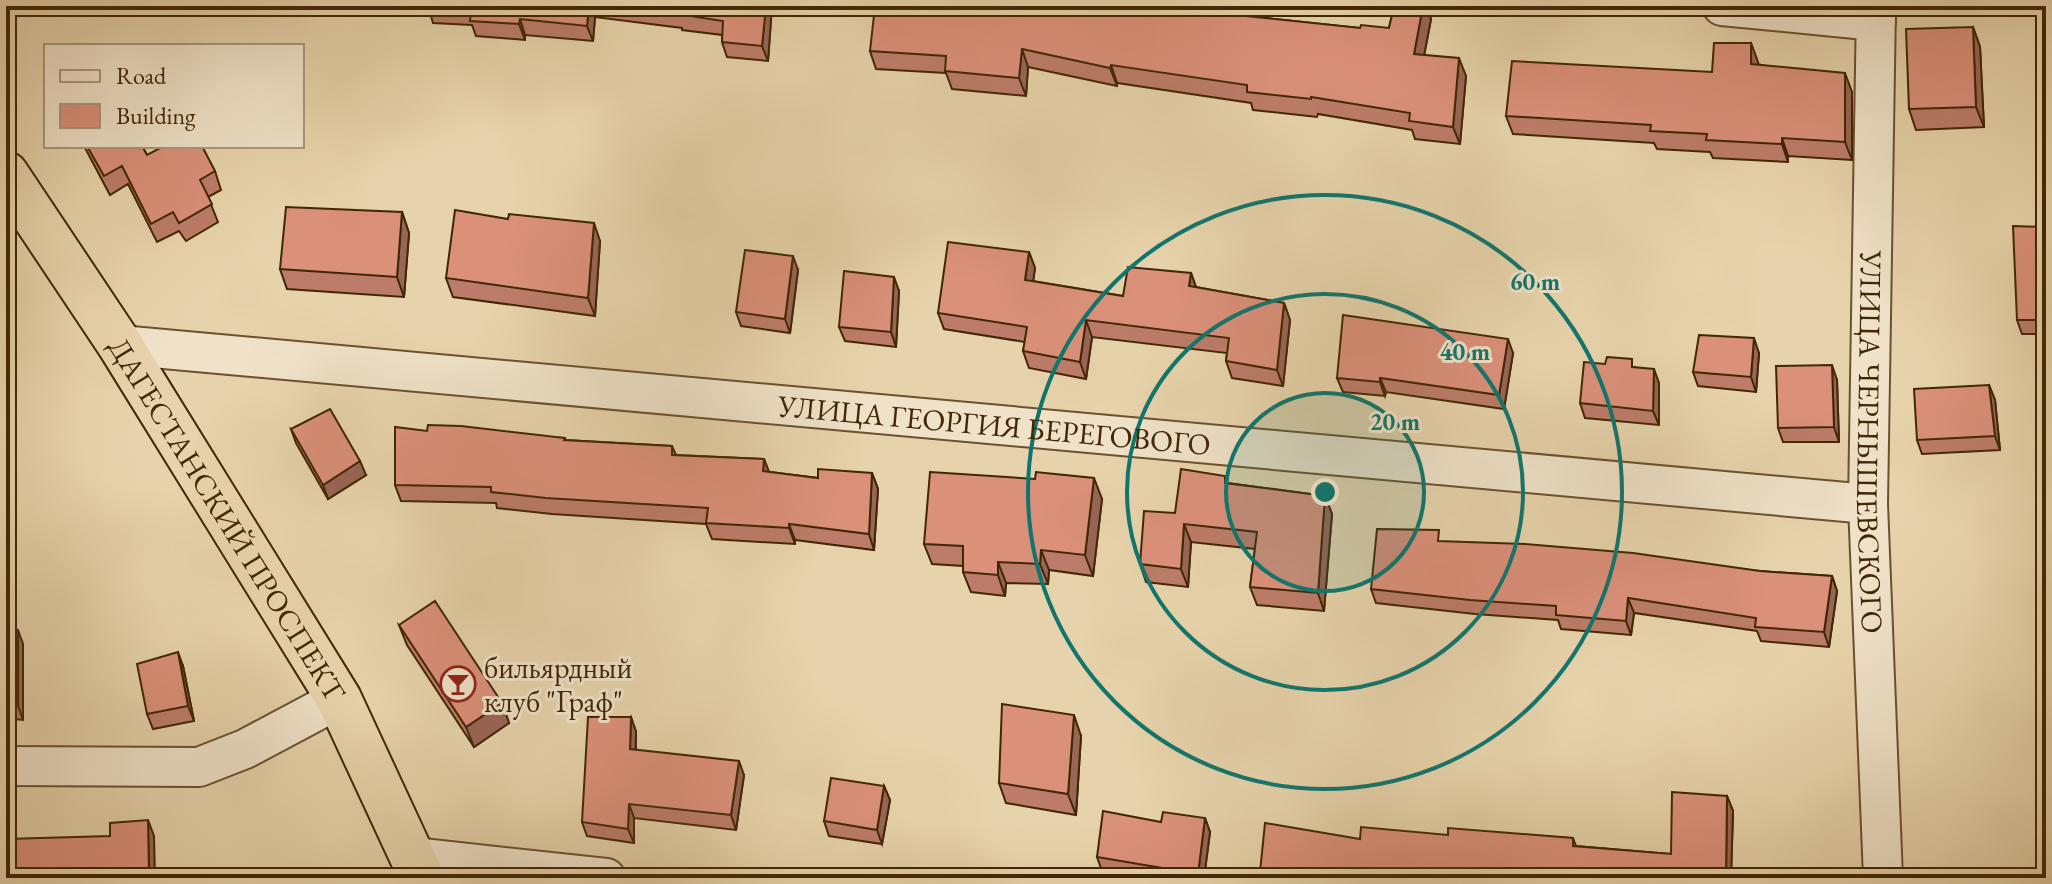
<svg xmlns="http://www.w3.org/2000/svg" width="2052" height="884" viewBox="0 0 2052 884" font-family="'EB Garamond',serif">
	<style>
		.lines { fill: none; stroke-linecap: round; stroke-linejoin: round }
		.minor-casing { stroke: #6a522f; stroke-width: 42 }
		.highway-casing { stroke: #412706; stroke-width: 48 }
		.minor { stroke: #efe2c8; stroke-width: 38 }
		.highway { stroke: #e7d3ab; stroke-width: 44 }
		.wall { fill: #bc7c69; stroke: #412706; stroke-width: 2 }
		.shaded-wall { fill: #996555; stroke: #412706; stroke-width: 2 }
		.building { fill: #db907a; stroke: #412706; stroke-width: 2 }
		.ring { fill: none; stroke: #0f766e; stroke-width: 4 }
		.labels { text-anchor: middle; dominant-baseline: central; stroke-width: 6; stroke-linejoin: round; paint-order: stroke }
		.street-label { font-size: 30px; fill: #412706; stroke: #efe2c8 }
		.poi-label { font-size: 30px; fill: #412706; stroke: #efe2c8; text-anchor: start }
		.centre { fill: #0f766e; stroke: #efe2c8; stroke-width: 4 }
		.ring-label { font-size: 24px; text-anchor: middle; font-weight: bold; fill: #0f766e; stroke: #efe2c8; stroke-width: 6; stroke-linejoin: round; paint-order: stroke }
	</style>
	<rect width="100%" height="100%" fill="#e7d3ab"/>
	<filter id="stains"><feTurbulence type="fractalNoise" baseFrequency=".0025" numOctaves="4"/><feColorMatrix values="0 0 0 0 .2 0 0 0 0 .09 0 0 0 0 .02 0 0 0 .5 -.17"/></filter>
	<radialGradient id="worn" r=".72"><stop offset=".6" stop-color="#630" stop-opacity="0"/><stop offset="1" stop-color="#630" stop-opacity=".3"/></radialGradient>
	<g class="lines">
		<defs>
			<g id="minor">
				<path d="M1722,6L1876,21"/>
				<path id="s1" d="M1876,6L1868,504L1883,878"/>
				<path id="s2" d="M120,345L1868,504"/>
				<path d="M6,766L199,767L245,749L339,699"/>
				<path d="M413,857L606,878"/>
			</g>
			<g id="highway">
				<path id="s3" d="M6,174L120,345L339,699L422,878"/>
			</g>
		</defs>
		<use href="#minor" class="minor-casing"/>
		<use href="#highway" class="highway-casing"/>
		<use href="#minor" class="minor"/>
		<use href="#highway" class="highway"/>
	</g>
	<path class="wall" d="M428,6H772L768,61L727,57L722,42V35L682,30V28L595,17L593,41L525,35V40L476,36L472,25L433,23Z
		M1394,6H1426L1431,19L1424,55L1466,76L1460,144L1415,139L1412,130L1318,114L1317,117L1253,110L1251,103L1117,83V86L1028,67L1026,96L952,89L946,73L876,69L870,51L1229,14L1360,28H1389Z
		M1973,27L1980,47L1984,127L1916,130L1909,109Z
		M1751,43L1758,64L1852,92V160L1788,156V162L1713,158L1710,152L1657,149L1654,143L1513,134L1506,116L1712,72Z
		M84,146H142L147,155L215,171L221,190L208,197L218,222L186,241L179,231L157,242L128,184L110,195Z
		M402,212L409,233L404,297L287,289L280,269Z
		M2046,227V334H2022L2017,320Z
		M600,241L595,316L453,297L446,278Z
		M1029,252L1035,268L1033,281L1123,296L1191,273L1196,287L1284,303L1290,320L1283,386L1232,378L1226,361L1227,353L1092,337L1086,379L1029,368L1023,351L1025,342L944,329L938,313Z
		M798,270L790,333L741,326L736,312Z
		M899,291L896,347L845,341L839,327Z
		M1513,353L1504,409L1386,392L1385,396L1343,392L1337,378Z
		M1759,353L1756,392L1698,386L1693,372Z
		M1635,367L1659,383V425L1585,418L1580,403Z
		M1837,380L1839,442H1783L1778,428Z
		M1989,385L1995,400L2000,450L1922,454L1917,440Z
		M291,429L366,475L328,499L296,443Z
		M427,431L565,438V440L672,446L676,455L764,459L769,472L818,478L872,473L878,489L874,550L795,540V544L712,539L706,524L552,514L497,508L496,503L401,501L395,485Z
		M1228,483L1325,496L1332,514L1324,611L1257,605L1250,587L1255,549L1191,542L1188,587L1146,582L1140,564L1175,513Z
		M1102,499L1093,576L1049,570L1048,584L1006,583L1005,596L971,592L963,572V566L932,564L924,544Z
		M1443,542L1760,571L1832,576L1837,591L1829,647L1761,641L1757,631L1634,613L1631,635L1561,629L1558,620L1475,614L1376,603L1371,589Z
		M399,625L502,703L509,723L474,747L407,645Z
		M6,629L23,644V720L6,718Z
		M183,666L194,721L153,729L147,714Z
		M631,717L636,732V750L744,775L736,830L634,818V843L587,836L582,822Z
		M1081,736L1076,815L1006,803L999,783Z
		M884,786L890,800L882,844L829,836L824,821Z
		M1727,796L1733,811L1731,877L1743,878H1262L1260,872L1360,839L1448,835L1573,838L1576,846L1671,854Z
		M1205,818L1210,832L1204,878H1143L1102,871L1097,857L1161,822Z"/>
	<path class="shaded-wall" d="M589,6H591L595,17L593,41L587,26Z
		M766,6H772L768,61L762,46Z
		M1220,6H1230L1226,31L1219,13Z
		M1423,6H1426L1431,19L1421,72L1414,54Z
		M520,19L525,35V40L519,24Z
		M1973,27L1980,47L1984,127L1976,107Z
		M1751,43L1758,62L1757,82L1751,64Z
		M1022,49L1028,67L1026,96L1019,78Z
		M1459,58L1466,76L1460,144L1453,127Z
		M1111,65L1117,83V86L1110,68Z
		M1845,73L1852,92V160L1845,142Z
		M1782,138L1788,156V162L1782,144Z
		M402,212L409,233L404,297L397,277Z
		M594,223L600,241L595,316L588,298Z
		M1029,252L1035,268L1031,297L1025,280Z
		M793,256L798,270L790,333L785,319Z
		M1191,273L1197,290L1189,286Z
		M894,277L899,291L896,347L891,332Z
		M1284,303L1290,320L1283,386L1277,370Z
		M1086,320L1092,337L1086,379L1080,362Z
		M1754,338L1759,353L1756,392L1751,377Z
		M1508,339L1513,353L1504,409L1499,395Z
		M1832,365L1837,380L1839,442L1834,427Z
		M1654,369L1659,383V425L1653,411Z
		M1380,378L1386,392L1385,396L1380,382Z
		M1989,385L1995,400L2000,450L1995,436Z
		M764,459L770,475L763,471Z
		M360,461L366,475L328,499L323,485Z
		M872,473L878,489L874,550L869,534Z
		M1094,478L1102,499L1093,576L1085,555Z
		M1325,496L1332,514L1324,611L1318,593Z
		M789,524L795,540V544L789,528Z
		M1184,524L1191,542L1188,587L1181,569Z
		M1041,550L1049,570L1048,584L1040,564Z
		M998,562L1006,583L1005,596L998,575Z
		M1832,576L1837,591L1829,647L1824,632Z
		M1628,598L1634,613L1631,635L1626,621Z
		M18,630L23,644V720L18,706Z
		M178,652L183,666L194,721L188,706Z
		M502,703L509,723L474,747L466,727Z
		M1074,715L1081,736L1076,815L1068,794Z
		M631,717L636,732L635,764L630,749Z
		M739,761L744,775L736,830L731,815Z
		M884,786L890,800L882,844L877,830Z
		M1727,796L1733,811L1731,878L1726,876Z
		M629,804L634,818V843L628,829Z
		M1205,818L1210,832L1204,878H1199L1198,874Z
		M148,820L154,836L155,878L149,872Z"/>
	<path class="building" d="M428,6H589L587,26L520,19L519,24L470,21L471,10L427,7Z
		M623,6H766L762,46L722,42L723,21L677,14V12Z
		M875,6H1220L1219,13L1360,28L1361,25L1389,28L1394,6H1423L1414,54L1459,58L1453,127L1409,121L1410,113L1311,97V99L1247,92V85L1111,65L1110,68L1022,49L1019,78L945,71L946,56L870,51Z
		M1973,27L1976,107L1909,109L1906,29Z
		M1714,43H1751V64L1845,73V142L1782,138V144L1706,140L1707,134L1650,131L1651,125L1506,116L1512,61L1712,72Z
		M2042,44H2046V100H2043Z
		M87,146H142L147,155L164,146H202L215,171L200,180L212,204L179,223L173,212L151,224L122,166L104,176Z
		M286,207L402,212L397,277L280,269Z
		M455,210L508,219L509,214L594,223L588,298L446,278Z
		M2013,226L2046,227V320H2017Z
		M948,242L1029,252L1025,280L1123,296L1128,267L1191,273L1189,286L1284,303L1277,370L1226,361L1229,338L1086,320L1080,362L1023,351L1027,327L938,313Z
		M745,250L793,256L785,319L736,312Z
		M844,271L894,277L891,332L839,327Z
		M1343,315L1508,339L1499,395L1380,378V382L1337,378Z
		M1699,335L1754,338L1751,377L1693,372Z
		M1607,357L1632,359V367L1654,369L1653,411L1580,403L1584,362L1605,364Z
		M1832,365L1834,427L1778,428L1776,366Z
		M1989,385L1995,436L1917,440L1914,389Z
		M330,409L360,461L323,485L291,429Z
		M428,425L461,426L565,438L564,440L672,446V455L764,459L763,471L818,478V469L872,473L869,534L789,524V528L706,523L708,508L546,498L491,492V487L395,485V427L427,431Z
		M1181,469L1225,476V483L1325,496L1318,593L1250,587L1257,532L1184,524L1181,569L1140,564L1144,511L1175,513Z
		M930,472L1035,479L1036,472L1094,478L1085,555L1041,550L1040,564L998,562V575L963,572V546L924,544Z
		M1377,529L1439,530L1438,541L1525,544L1633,553L1760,571L1832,576L1824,632L1755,627L1756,618L1628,598L1626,621L1556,615V606L1470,600L1371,589Z
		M435,601L502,703L466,727L399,625Z
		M6,629L18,630V706L6,705Z
		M178,652L188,706L147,714L137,664Z
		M1002,704L1074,715L1068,794L999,783Z
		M588,717H631L630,749L739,761L731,815L629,804L628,829L582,822Z
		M831,778L884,786L877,830L824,821Z
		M1672,792L1727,796L1726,876L1743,878H1299L1260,872L1265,823L1360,839L1361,827L1448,835V828L1573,838V846L1671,854Z
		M1103,811L1161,822L1163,812L1205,818L1198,874L1097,857Z
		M148,820L149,872L229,873V878H6V839L110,836V823Z"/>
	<circle cx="1325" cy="492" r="99" fill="#0f766e" fill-opacity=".12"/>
	<g class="ring">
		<circle cx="1325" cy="492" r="99"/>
		<circle cx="1325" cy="492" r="198"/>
		<circle cx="1325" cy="492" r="297"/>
	</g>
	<defs>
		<symbol id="bar-ring" viewBox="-11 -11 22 22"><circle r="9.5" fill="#efe2c8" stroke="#8f2418" stroke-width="1.5"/><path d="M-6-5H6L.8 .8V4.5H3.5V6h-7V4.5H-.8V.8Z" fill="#8f2418"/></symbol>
	</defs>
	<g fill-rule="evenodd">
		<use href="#bar-ring" x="438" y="664" width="40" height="40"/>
	</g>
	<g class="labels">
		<g class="street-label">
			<text stroke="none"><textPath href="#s2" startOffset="878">УЛИЦА ГЕОРГИЯ БЕРЕГОВОГО</textPath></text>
			<text stroke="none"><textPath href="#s1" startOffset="436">УЛИЦА ЧЕРНЫШЕВСКОГО</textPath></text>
			<text stroke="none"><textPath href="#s3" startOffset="410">ДАГЕСТАНСКИЙ ПРОСПЕКТ</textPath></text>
		</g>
		<g class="poi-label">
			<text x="484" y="667">бильярдный<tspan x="484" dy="34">клуб "Граф"</tspan></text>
		</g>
	</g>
	<circle cx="1325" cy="492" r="12" class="centre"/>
	<g class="ring-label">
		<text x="1535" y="290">60 m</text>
		<text x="1465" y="360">40 m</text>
		<text x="1395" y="430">20 m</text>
	</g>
	<rect width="2052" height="884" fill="none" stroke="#e7d3ab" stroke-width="32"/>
	<rect x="8" y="8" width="2036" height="868" fill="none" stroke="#412706" stroke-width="4"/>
	<rect x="16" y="16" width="2020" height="852" fill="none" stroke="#412706" stroke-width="2"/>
	<rect x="44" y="44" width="260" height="104" fill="#efe2c8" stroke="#a9977a" stroke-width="2"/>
	<rect x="60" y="70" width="40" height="12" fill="#efe2c8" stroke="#a9977a" stroke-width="2"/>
	<text x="116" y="84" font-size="24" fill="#412706">Road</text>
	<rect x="60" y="104" width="40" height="24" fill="#db907a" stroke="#a9977a" stroke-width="2"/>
	<text x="116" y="124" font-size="24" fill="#412706">Building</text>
	<rect width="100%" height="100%" filter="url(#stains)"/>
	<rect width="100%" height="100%" fill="url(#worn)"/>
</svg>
